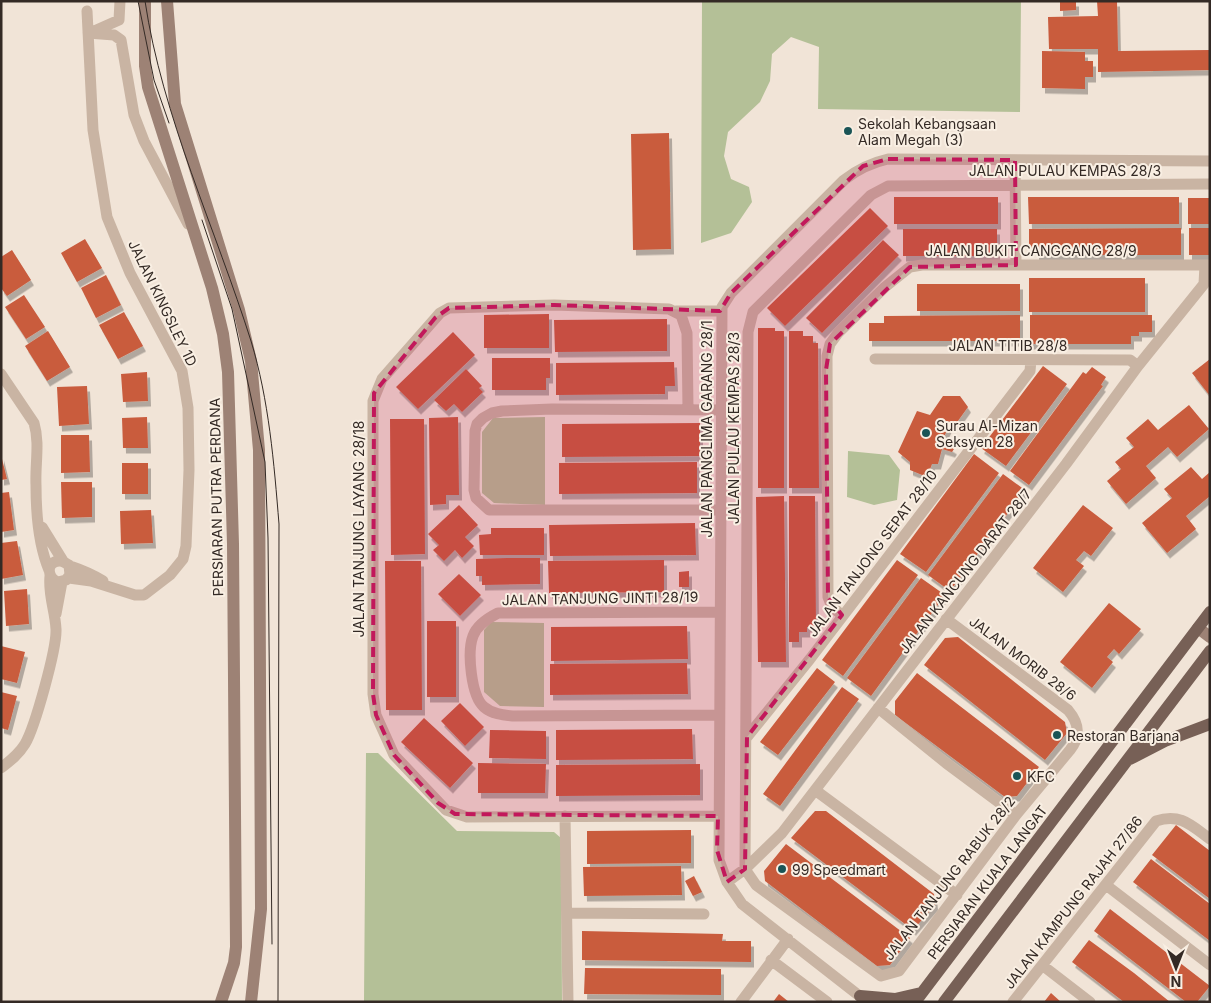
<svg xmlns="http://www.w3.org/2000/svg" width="1211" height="1003" viewBox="0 0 1211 1003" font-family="Inter,sans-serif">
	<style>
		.green { fill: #b4c097 }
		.building { fill: #c95b3e; filter: url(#shadow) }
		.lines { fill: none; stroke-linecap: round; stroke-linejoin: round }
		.street { stroke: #c9b4a3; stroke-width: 11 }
		.secondary { stroke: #9d8275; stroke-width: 12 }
		.primary { stroke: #776056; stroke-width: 12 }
		.tram { stroke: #342a25; stroke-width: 1 }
		.marked { fill: #c2185b; fill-opacity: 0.2; stroke: #c2185b; stroke-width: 4; stroke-dasharray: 10 6; stroke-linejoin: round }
		.poi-dot { fill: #1a5456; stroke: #f9efe3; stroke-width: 2 }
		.labels { text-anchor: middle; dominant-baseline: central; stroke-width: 4; stroke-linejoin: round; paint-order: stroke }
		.poi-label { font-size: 14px; fill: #342a25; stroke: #f9efe3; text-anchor: start }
		.street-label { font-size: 14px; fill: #342a25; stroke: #f9efe3 }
	</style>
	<defs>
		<filter id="shadow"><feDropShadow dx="3" dy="5.5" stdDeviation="0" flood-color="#0004"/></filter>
	</defs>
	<rect width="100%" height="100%" fill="#f1e4d7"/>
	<path class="green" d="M702,1H1021L1020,112L818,109L819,47L791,37L772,54L770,81L760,102L728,132L724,156L731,179L749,187L752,202L731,233L701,243Z
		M545,417V505L494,503L482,493V432L493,418Z
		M848,451L889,455L900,470L897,500L874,505L847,497Z
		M491,622L544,623V707L500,706L484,692V630Z
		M366,753H378L457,831L554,832L561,838L562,1002H364Z"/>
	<path class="building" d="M1060,1H1076V10L1060,11Z
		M1097,1H1117L1118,51L1210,50V70L1098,72V49H1049L1048,17L1098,16Z
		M1042,51L1085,52V61H1093V77H1085V89L1042,88Z
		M669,133L671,249L633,250L631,134Z
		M894,197H998V224H894Z
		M1028,197H1179V224H1029Z
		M1188,198H1210V224H1188Z
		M870,208L888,226L785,326L767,308Z
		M1181,228V255H1036V249H1029V229Z
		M1189,228H1210V255H1189Z
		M903,229H997V256H903Z
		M85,239L102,268L77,282L61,253Z
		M883,240L899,255L822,333L806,318Z
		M12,250L31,280L7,296L1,288V257Z
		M106,275L121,305L96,318L81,288Z
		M1029,278H1145V312H1029Z
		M917,284H1020V311H917Z
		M24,295L45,327L26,339L5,307Z
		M124,312L143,346L118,359L99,325Z
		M549,314V348H484V315Z
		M1020,315V341H869V323H884V316Z
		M1030,315H1152V332H1139V336H1131V344H1030Z
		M667,319V351L555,352L554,320Z
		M758,328H775V331H784V488H758Z
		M48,331L70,367L47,381L25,346Z
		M789,331H803V336H813V343H818L819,488H789Z
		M453,332L475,355L418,409L396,387Z
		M492,358H550V378H546V390H492Z
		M1210,359V396L1192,373Z
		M674,362L675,386H665V394L556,395V363Z
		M1043,366L1067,384L1006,466L981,448Z
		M1092,367L1106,377L1101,385L1103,386L1029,485L1010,471L1083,372L1086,374Z
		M466,369L482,386L479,388L483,392L462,412L454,404L446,411L434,400Z
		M147,372L148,401L123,402L121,374Z
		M87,386L89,424L59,426L57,387Z
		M943,396H960L968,407L955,425L950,424L942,441L954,449L952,452L942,449L938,464H932L927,477L910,470V462L898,452L917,411L930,415Z
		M1189,405L1209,429L1177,457L1168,447L1146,466L1156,478L1126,504L1107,481L1121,469L1115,462L1134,447L1126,438L1148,419L1158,430Z
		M147,417L148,448H123L122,418Z
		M458,417L459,495H446V504L430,505L429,418Z
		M390,419H424L425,554L391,555Z
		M700,423V456L562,457V424Z
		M61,435H89L90,472L61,473Z
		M974,454L999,473L926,572L900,554Z
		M1,455L7,479L1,480Z
		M697,462V493L559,494V463Z
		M122,463H148V494H122Z
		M1191,467L1202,479L1210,472V496L1186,516L1196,529L1167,553L1142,523L1172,498L1164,489Z
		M1003,474L1025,490L950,591L928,575Z
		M61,482H92V517L62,518Z
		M9,492L14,530L1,532V493Z
		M784,496L786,662H758L756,497Z
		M789,496H815L816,627H807V632H799V642H789Z
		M459,505L478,525L465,537L474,546L462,558L455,550L444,561L433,550L439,545L428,534Z
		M1083,505L1113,528L1091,556L1084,551L1076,560L1084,566L1063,592L1033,568Z
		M151,510L153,543L121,544L120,511Z
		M695,523L696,555L550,556L549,525Z
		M491,528H544V555H480L479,535L491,534Z
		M17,541L23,575L1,579V543Z
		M507,558H540V584L482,585V576H476V559Z
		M664,560V592L549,593L548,561Z
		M897,560L918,575L843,676L822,660Z
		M385,561H421L422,710H386Z
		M689,571V587H679V572Z
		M459,574L481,595L460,616L438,594Z
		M921,578L945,595L871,696L847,678Z
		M27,589L29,624L6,626L4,591Z
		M1109,603L1141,629L1119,654L1114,649L1107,657L1113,662L1092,688L1060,662Z
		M427,621H456V697H427Z
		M687,626L688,659L551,661V627Z
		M958,637L1065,722L1067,733L1045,760L924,665L945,638Z
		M1,646L25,652L17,683L1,679Z
		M687,663L688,694L550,695V664Z
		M817,668L835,682L778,755L760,742Z
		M917,673L1039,767L1017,796L1005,797L895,715V701Z
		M842,687L859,699L780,806L763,794Z
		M1,692L17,696L8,730L1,728Z
		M460,703L484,727L465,746L441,721Z
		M424,718L473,763L450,788L401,742Z
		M692,729L693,759L556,760V730Z
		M490,730L546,731V759L489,758Z
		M478,763L546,764L545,793H478Z
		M700,764V795L556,796V765Z
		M815,811H826L934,894L935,905L913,930L791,838Z
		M1176,825L1210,851V899L1152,855Z
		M691,830V863L587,864V831Z
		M786,844L910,938L890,965L877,966L765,881L764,871Z
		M1151,859L1210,904V941L1133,882Z
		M681,866L682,895L584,896L583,867Z
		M694,876L702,892L693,896L685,881Z
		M1110,909L1210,986L1197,1002H1186L1094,931Z
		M582,931L723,934L722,941H751V962L582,960Z
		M1089,940L1134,973L1170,1002H1124L1107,989L1072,962Z
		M585,968L721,969V995L584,994Z
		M1051,993L1061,1002H1044Z
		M779,994L789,1002H773Z"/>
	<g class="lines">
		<path class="street" d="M92,32L119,20L120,1
			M88,33L114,35L121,40L134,115L144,141L188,224
			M1015,160L1016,265
			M676,311H722
			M875,359L1130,360L1138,366
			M1,374L34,423C40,443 35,464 36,485C36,512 38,544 49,570
			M688,409L687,333L681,315L669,309L554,305L449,308L440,313L382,379L373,401V694L376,715L394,755L446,810L467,817L718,816
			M720,510H489L476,498L474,490L475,431L477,424L483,418L492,413L502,411L552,409L721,410
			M42,527L63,561
			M69,565L70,575L66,580L58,582C47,578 45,561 60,561C64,561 67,564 70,566C82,570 92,574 103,581
			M69,578L91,581L135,595H144L170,575L183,559L186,546L189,470L188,408L182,371L130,273L107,217L93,130L87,11
			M56,614L62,582
			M842,615L832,607L828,597L827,356L830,344L838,333L885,287L910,267L922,265H1210
			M946,619L1068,710C1079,723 1081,736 1070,750L1016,815L899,971L881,976L756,885L745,869L748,332L753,312L871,195L888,186L1210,184
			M878,708L946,763L1016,815
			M719,715L513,716C503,715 492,714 484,707C471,696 467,652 473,636C477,625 488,618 498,613L719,612
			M747,737L810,659L1030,371L1031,360
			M1,768C10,761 19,754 25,744C35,727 57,648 56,629C55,610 48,595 50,576
			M815,790L957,895
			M565,816L568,1002
			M727,882L745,869L782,833L1066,464L1138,366L1204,284L1205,265
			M1106,885L1210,965
			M567,913L704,914
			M771,960L827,1002
			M1042,965L1090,1002
			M866,1001L742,904L727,882L719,860L722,307L731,293L844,180C858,169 870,163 888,159L1210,161
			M741,1002L788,939
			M1013,1002L1156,821C1180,813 1191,825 1210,839"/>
		<path class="secondary" d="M145,1V66L148,87L212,288L223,334L228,372L233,544L236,947L234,963L221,1002
			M167,1L175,104L239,310L251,361L259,450L261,909L251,1002
			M1198,628L1210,637"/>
		<path class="primary" d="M1130,759L1165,741L1210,724
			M860,996L895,999L921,993
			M915,1002L1210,612
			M944,1002L1210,651"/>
		<path class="tram" d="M138,1L154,80L169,123
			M145,1C162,116 216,230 251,341C269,400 274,463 279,524L278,1002
			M202,220L232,309L265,462L268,538L272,944"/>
	</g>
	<path class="marked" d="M888,159L1015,160L1016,265L910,267L830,344L826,370L828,597L842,615L747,737L745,869L727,882L717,850L718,816L455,814L438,803L394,755L376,715L373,694L374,393L435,318L449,308L554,305L720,311L731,293L863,166Z"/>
	<g class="poi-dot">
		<circle cx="848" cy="131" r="5"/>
		<circle cx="926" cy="433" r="5"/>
		<circle cx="1057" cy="735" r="5"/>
		<circle cx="1017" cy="776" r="5"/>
		<circle cx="782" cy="869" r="5"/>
	</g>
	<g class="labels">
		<g class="poi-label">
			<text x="858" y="123">Sekolah Kebangsaan<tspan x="858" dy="16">Alam Megah (3)</tspan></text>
			<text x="936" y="425">Surau Al-Mizan<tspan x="936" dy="16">Seksyen 28</tspan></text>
			<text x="1067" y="735">Restoran Barjana</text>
			<text x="1027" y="776">KFC</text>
			<text x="792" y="869">99 Speedmart</text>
		</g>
		<g class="street-label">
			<text x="1065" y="170">JALAN PULAU KEMPAS 28/3</text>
			<text x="1031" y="250">JALAN BUKIT CANGGANG 28/9</text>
			<text transform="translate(163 303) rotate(64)">JALAN KINGSLEY 1D</text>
			<text x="1008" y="345">JALAN TITIB 28/8</text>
			<text transform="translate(733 428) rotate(-90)">JALAN PULAU KEMPAS 28/3</text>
			<text transform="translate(706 429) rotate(-90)">JALAN PANGLIMA GARANG 28/1</text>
			<text transform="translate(216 497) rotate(-91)">PERSIARAN PUTRA PERDANA</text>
			<text transform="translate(358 529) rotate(-90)">JALAN TANJUNG LAYANG 28/18</text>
			<text transform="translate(872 553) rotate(-53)">JALAN TANJONG SEPAT 28/10</text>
			<text transform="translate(965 571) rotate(-52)">JALAN KANCUNG DARAT 28/7</text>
			<text transform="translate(600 598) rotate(-1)">JALAN TANJUNG JINTI 28/19</text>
			<text transform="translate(1023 658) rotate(37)">JALAN MORIB 28/6</text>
			<text transform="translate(949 878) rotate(-52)">JALAN TANJUNG RABUK 28/2</text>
			<text transform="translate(987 882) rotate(-53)">PERSIARAN KUALA LANGAT</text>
			<text transform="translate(1073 902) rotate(-52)">JALAN KAMPUNG RAJAH 27/86</text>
		</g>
	</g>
	<rect width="1211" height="1003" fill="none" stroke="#342a25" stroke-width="5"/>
	<g transform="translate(1176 968) rotate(180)" stroke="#f9efe3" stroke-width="4" paint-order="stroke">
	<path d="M0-4L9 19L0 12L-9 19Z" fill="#342a25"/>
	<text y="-8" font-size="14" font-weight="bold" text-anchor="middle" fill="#342a25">N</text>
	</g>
</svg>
